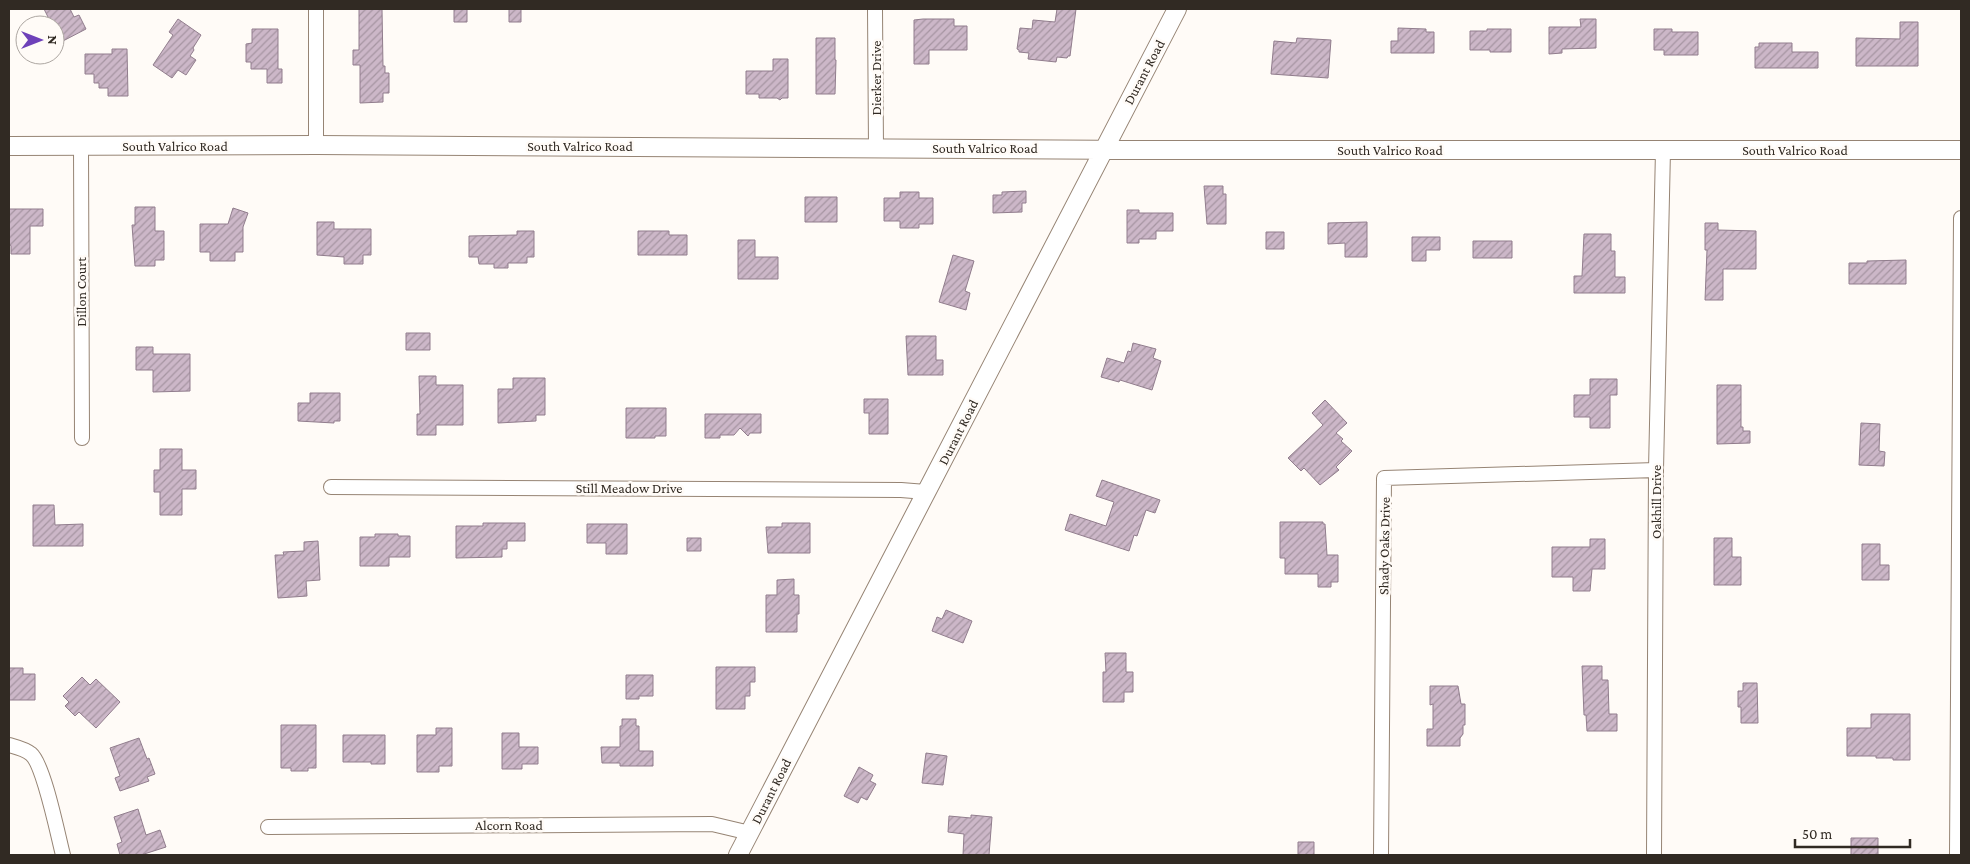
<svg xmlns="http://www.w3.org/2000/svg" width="1970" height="864" viewBox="0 0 1970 864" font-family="'Crimson Pro',serif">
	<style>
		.building { fill: url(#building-hatch); stroke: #917d8d }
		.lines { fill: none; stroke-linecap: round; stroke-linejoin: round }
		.minor-casing { stroke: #968474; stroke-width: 16 }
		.tertiary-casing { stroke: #968474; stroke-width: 20 }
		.minor { stroke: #fff; stroke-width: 14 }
		.tertiary { stroke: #fff; stroke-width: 18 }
		.labels { text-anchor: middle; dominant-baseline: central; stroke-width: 5; stroke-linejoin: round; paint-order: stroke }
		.street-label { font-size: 14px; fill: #312a23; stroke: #fffbf7 }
	</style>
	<defs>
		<pattern id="building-hatch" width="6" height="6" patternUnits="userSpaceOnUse" patternTransform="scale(1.25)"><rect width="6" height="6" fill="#ccb7c8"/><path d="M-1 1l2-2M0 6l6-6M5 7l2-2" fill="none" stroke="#a695a2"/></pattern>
	</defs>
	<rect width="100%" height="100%" fill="#fffbf7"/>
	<path class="building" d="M44,9H70L74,17L79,15L86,29L61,42L55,31V25H52Z
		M359,9H382L383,66H385V73H389V93H383V102L360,103V65H353V50H359Z
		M454,9H467V22H454Z
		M509,9H521V22H509Z
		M1057,9H1076L1070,56H1068L1067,58L1057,57L1056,62L1028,59L1029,53L1019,52V50L1017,49L1020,28L1032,29L1033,20L1055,22Z
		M178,19L201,35L193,48L194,50L190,56L196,60L186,75L178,70L172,78L153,65L173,35L169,32Z
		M923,19H954V26H967V50H929V64H914V20Z
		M1580,19H1596V48L1562,49V53L1549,54V27H1581Z
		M1900,22H1918V66H1856V38L1900,39Z
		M1398,28L1426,29V32H1434V53H1391V41H1398Z
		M252,29H278V69H282V83H267V69H251V62H246V44L252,43Z
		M1487,29H1511V52H1490V50H1470V31H1487Z
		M1654,29H1672V32H1698V55H1664V50H1654Z
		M816,38H835V60H836L835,94H816Z
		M1297,38L1331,40L1328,78L1271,74L1274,41L1296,43Z
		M1759,43H1792V52H1818V68H1755V47H1759Z
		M112,49H127L128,96H108V88H99V83H94V74H85V54H112Z
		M773,59H788V98H782L780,100L777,98H759V94H746V71H773Z
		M1204,186H1223V194H1226V224H1207Z
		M1026,191V203H1022V212L993,213V195H1002V192Z
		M900,192H919V198H933V224H919V228H900V221H884V198H900Z
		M805,197H837V222H805Z
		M135,207H155V231H164V260H155V266H135L132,225H135Z
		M233,208L248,213L243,227V252H235V261H210V252H200V224H228Z
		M9,209H43V226H30V254H11V246L9,243Z
		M1127,210H1139V213H1173V231H1156V239H1139V243H1127Z
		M317,222H334V229H371V255H363V264H344V257L317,255Z
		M1367,222V257H1345V243L1328,244V223Z
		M1705,223H1718V230L1756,231V269H1723V300H1705L1707,250H1705Z
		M517,231H534V257H527V263H508V268H494V264H479L478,257H469V236L517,235Z
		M638,231H669V235H687V255H638Z
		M1266,232H1284V249H1266Z
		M1584,234H1611V251H1615V277H1625V293H1574V276H1582Z
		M1412,237H1440V250H1426V261H1412Z
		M738,240H755V257H778V279H738Z
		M1473,241H1512V258H1473Z
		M953,255L974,261L965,291L970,293L966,310L939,302Z
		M1906,260V284H1849V263H1867V261Z
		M406,333H430V350H406Z
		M906,336H936V360H943V375H908Z
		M1133,343L1156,349L1153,358L1161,361L1152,390L1120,380L1119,382L1101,377L1107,358L1124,363L1128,351L1131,352Z
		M136,347H153V354H190V391L153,392V370H136Z
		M419,376H436V385H463V425H436V435H417V414H420Z
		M513,378H545V415H536V421L498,423V389H513Z
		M1590,379H1617V395H1610V428H1590V417H1574V395H1590Z
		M1717,385H1741V427H1743V431H1750V443L1717,444Z
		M310,393H340V421H334V423L298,421V403H310Z
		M864,399H888V434H869V413H864Z
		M1325,400L1347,423L1336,433L1343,439L1341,441L1352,451L1336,467L1339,470L1320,485L1304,468L1301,471L1288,458L1323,425L1312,413Z
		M626,408H666V436H655V438H626Z
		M705,414H761V433H750L748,436L740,428L734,435H720V438H705Z
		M1861,423L1880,424L1879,451L1885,452L1884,466L1859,465Z
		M160,449H182V470H196V489H182V515H160V492H154V470H160Z
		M1102,480L1160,500L1155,513L1146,510L1137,536L1134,535L1129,551L1065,530L1070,514L1106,526L1114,502L1096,496Z
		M33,505H54L55,525L83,524V546H33Z
		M1280,522H1323V524H1325L1327,555H1338V582H1331V587H1318V574H1285V558H1280Z
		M483,523H525V541H507V549H502V557L456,558V526H483Z
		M782,523H810V553H768L766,527H782Z
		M587,524H627V554H606V543H587Z
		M375,534H398V536H410V557H389V566H360V537H375Z
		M687,538H701V551H687Z
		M1714,538H1732V557H1741V585H1714Z
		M1590,539H1605V569H1592L1590,591H1573V577H1552V547H1590Z
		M318,541L320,580L306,581L307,596L278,598L275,555H284L283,552L304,551V542Z
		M1862,544H1880V565H1889V580H1862Z
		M794,579V595H799V614H797V632H766V595H777V580Z
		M946,610L972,621L963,643L932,631L937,617L942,619Z
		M1105,653H1126V672H1133V692H1124V702H1103V672H1106Z
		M1582,666H1602V680H1608L1609,714H1617V731H1587L1586,715H1584Z
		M716,667H755V682H750V696H745V709H716Z
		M9,668H23V674H35V700H9Z
		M626,675H653V696H639V699H626Z
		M82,677L90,685L96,679L120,702L96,728L79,712L75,716L65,706L69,702L63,696Z
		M1743,683H1757L1758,723H1741V707H1738V691H1743Z
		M1430,686H1458L1461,704H1465V725H1463V734L1460,738V746H1427V729H1433V704L1430,705Z
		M1871,714H1910V760H1893V758H1876V756H1847V728H1871Z
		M622,719H636V726H639V751H653V766H620V763H602L601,747H620V726H622Z
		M281,725H316V768H308V771H291V768H281Z
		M436,728H452V766H439V772H417V735H436Z
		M502,733H519V747H538V764H522V769H502Z
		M343,735H385V764H371V762H343Z
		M139,738L147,759L149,758L155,774L147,777L149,781L120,791L115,778L120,776L110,748Z
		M926,753L947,756L943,785L922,783Z
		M859,767L873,775L870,781L876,784L867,800L861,797L858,803L844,796Z
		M138,809L146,835L160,830L166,847L141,855H120L117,844L122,842L114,817Z
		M971,815L992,817L989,855H963L964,834L948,832L949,816L971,818Z
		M1851,838H1878V855H1851Z
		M1298,842H1314V855H1298Z"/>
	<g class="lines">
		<defs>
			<path id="minor" d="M316,9V145
				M875,9L876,148
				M81,146L82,438
				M331,487L901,490L926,492
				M9,745C16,747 25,749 31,754C44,765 58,836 63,855
				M268,827L712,824L750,833
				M1381,855L1384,478L1656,470
				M1654,855L1656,470L1663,150
				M1957,855L1961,218"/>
			<path id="tertiary" d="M9,146L316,145L1140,150H1961
				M738,855L1177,9"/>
		</defs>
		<use href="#minor" class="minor-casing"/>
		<use href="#tertiary" class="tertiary-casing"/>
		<use href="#minor" class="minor"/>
		<use href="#tertiary" class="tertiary"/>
	</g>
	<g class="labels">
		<g class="street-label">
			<text transform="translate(1144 72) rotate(-62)">Durant Road</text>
			<text transform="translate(876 78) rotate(-90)">Dierker Drive</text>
			<text x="175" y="146">South Valrico Road</text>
			<text x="580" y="146">South Valrico Road</text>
			<text x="985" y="148">South Valrico Road</text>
			<text x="1390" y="150">South Valrico Road</text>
			<text x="1795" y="150">South Valrico Road</text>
			<text transform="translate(81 292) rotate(-90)">Dillon Court</text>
			<text transform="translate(958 432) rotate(-63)">Durant Road</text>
			<text x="629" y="488">Still Meadow Drive</text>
			<text transform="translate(1656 502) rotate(-90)">Oakhill Drive</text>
			<text transform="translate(1384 546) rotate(-89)">Shady Oaks Drive</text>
			<text transform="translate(771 791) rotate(-63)">Durant Road</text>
			<text x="509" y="825">Alcorn Road</text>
		</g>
	</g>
	<rect width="1970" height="864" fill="none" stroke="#312a23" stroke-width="20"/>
	<g transform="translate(40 40) rotate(90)"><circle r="24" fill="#fffbf7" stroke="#ada7a2"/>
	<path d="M0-4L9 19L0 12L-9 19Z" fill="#6e41b9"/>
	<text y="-8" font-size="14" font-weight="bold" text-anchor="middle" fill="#312a23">N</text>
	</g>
	<path d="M1795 839v8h115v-8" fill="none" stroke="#312a23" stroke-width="2.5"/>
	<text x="1802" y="839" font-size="15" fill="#312a23" stroke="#fffbf7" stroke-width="4" paint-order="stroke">50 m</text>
</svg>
